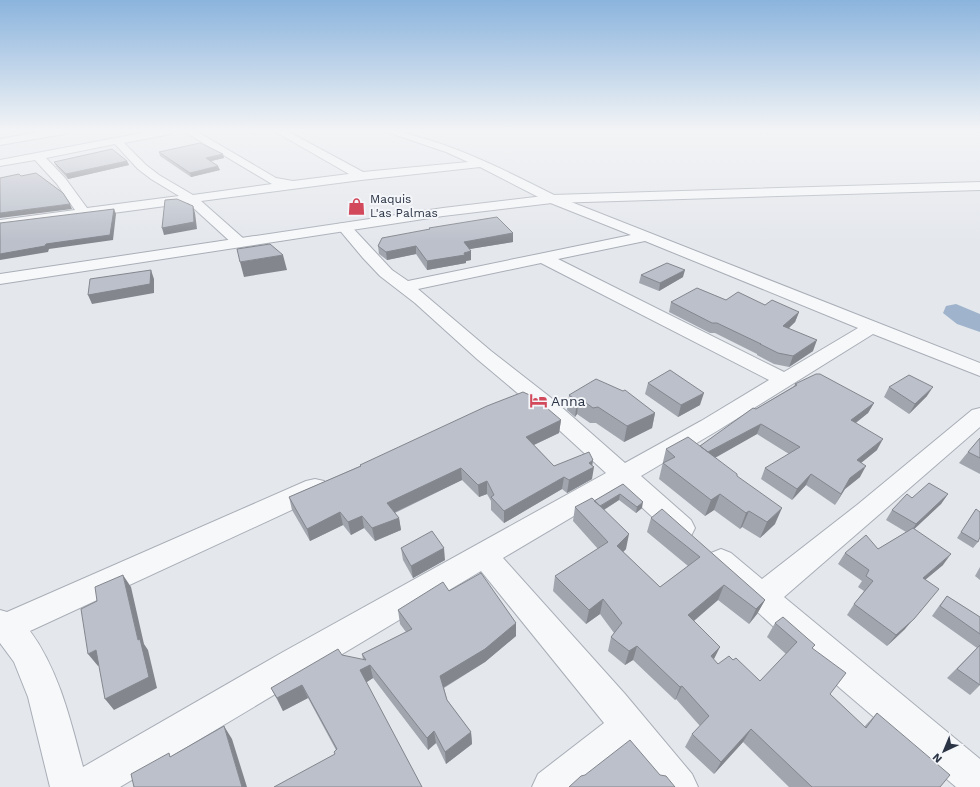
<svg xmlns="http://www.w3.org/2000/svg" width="980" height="787" viewBox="0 0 980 787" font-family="'Work Sans',sans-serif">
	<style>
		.water { fill: #9fb4cc }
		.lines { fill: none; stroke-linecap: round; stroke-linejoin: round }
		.minor-casing { stroke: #a9aeb7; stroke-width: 2 }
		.tertiary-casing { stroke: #a9aeb7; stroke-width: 2 }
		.minor { fill: #f7f8fa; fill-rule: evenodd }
		.tertiary { fill: #f7f8fa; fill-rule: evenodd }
		.wall { fill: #a1a5ae }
		.shaded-wall { fill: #83868d }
		.building { fill: #bbc0ca; stroke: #83868d }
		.labels { text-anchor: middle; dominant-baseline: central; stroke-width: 4; stroke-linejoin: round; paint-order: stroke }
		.far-poi-label { font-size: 12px; fill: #2b3445; stroke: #f4f6f9; text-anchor: start }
		.poi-label { font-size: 14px; fill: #2b3445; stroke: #f4f6f9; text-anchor: start }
	</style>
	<rect width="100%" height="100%" fill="#e4e7ec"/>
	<path class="water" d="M956,304L980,314V332L957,324L943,313L946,306Z"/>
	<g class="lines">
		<defs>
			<path id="minor" d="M44,131H69L64,134L0,145V139Z
				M152,131H175L170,134L124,143L146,165L159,175L193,195L272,184L183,131H196L276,178L293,181L349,174L274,131H287L363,172L468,162L446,152L384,131C402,131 415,136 432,141C476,155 516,176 556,196L980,363V376L873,334L717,431L641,476L691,520L695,528L691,536L682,539L673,536L621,488L503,558L625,694L692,774L698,787H655L626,751L581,787H532L538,774L604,723L481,571L120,787H50L28,697L14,662L0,643V610L7,612L306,481L315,479L324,481L328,488L324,495L30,631C59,670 71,722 83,767L283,652L606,473L534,407L477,359L415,303L380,276L363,258L337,227L339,224L344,223L349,224L392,270L408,281L631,235L548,202L480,167L361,180L201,201L244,239L246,242L244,245L239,246L234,245L188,203L0,228V220L75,210L57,184L35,160L0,166V160ZM115,144L138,169L151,179L179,196L87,208L65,178L46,158ZM645,241L858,328L784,372L558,259ZM541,263L769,380L701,421L625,463L550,397L491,351L418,289Z
				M980,408V427L784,597L980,759V787H956L841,689L711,569L707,561L711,553L721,549L731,553L762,579L857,505L972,410Z"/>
			<path id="tertiary" d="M980,182V190L552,203L443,216L0,284V274L443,208L552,195Z"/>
		</defs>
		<use href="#minor" class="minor-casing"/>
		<use href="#tertiary" class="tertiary-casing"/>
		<use href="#minor" class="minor"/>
		<use href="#tertiary" class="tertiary"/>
	</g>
	<path class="wall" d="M159,152L223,154L224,158L211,161L220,170L191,177L160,156Z
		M127,161L129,165L68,179L56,166L54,162Z
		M429,228L513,233V242L469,249L471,251V260L466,261V263L427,270L416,254L387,260L379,254L378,246L429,229Z
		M641,275L683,277L659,291L639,283Z
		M726,300L765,305L799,312L795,322L788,328L813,351L789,367L774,364L757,355V354L715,333H710L669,312L671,302Z
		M648,383L700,405L678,417L645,394Z
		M795,384L874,403L868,413L856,423L877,450L861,463L860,477L845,489L835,505L806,485L792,500L761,479L765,468L789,454L757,434L715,458L737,476L775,524L760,538L742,527L740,529L714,510L705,516L659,479L666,449L700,446L756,409L794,386Z
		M889,387L927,396L909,414L884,397Z
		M569,395L655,413L652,428L624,442L596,423H590L577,414L575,417L567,410Z
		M561,420L559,433L534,445L554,466L592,465V479L567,493L562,489L504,523L491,510V501L487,494L479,497L462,480L395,513L399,518L401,530L375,541L364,528L351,535L343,525L310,541L292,510L289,497L360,466V465Z
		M980,438V474L959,463L968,452Z
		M623,484L642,508L636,513L619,500L604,510L626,549L623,552L660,587L688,566L647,532L651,518L765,600L757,614L749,624L718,600L694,621L714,660L718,664L733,660L760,681L786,654L767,637L775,623L812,648L830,694L864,727L877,713L940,787H789L743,742L714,774L685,747L692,734L700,726L676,699L675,700L633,660L625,665L608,651L611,637L614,633L600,614L586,624L553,591L555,576L598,549L573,521L575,507L594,501Z
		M948,494L941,504L914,529L943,565L925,580L905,629L887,646L847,615L854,604L864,591L858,587L862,581L838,564L845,553L878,549L906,532L886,520L892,510L912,498Z
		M976,509L978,542L973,548L957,538Z
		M401,548L445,560L413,578L403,560Z
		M980,567V580L975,576Z
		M449,591L516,636L485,662L444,688L447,700L471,732L472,744L446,764L436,743L428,750L373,678L366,682L422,787L335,754L336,750L308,698L283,711L271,688L342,655L363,660L362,654L406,632L400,624L398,610Z
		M947,596L980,617V685L970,695L947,678L977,648L932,616L939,606Z"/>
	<path class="shaded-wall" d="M223,154L224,158L207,162L206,158Z
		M127,161L129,165L68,179L66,174Z
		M218,166L220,170L191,177L190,173Z
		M70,204L72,209L0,218V213Z
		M193,206L195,213L197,229L164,235L162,228Z
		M114,209L116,214L113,240L49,249L48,252L0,260V254Z
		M513,233V242L464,250V242Z
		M416,246V254L387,260L386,252Z
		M471,251V260L466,261V263L427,270V261L464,253Z
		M283,255L287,270L244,277L240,262Z
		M151,270L154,279V293L92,304L88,295Z
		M685,270L683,277L659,291L660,283Z
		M799,312L795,322L780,337L783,326Z
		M817,340L813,351L789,367L793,356Z
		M933,387L927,396L909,414L915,404Z
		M704,393L700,405L678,417L681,405Z
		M579,398L577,414L575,417L577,401Z
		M874,403L868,413L846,430L851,420Z
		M655,413L652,428L624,442L627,426Z
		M561,420L559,433L525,449L526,437Z
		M761,424L757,434L702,465L705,454Z
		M883,439L877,450L851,471L857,460Z
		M593,460L592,468L594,467L592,479L567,493L569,480L589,463Z
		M866,466L860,477L845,489L835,505L850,478Z
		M461,468L462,480L389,515L387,503Z
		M811,474L806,485L792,500L797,489Z
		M564,477L562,489L504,523V511Z
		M487,481V494L479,497L478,485Z
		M620,494L619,500L597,514L598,508Z
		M720,494L714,510L705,516L711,500Z
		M948,494L941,504L909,534L916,524Z
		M643,502L642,508L636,513L637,507Z
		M782,508L775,524L760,538L767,522Z
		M749,511L742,527L740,529L746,513Z
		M340,512L343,525L310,541L307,529Z
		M362,516L364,528L351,535L348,522Z
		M399,518L401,530L375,541L372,528Z
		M629,534L626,549L614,561L617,546Z
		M444,548L445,560L413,578L411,566Z
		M951,554L943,565L914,589L923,578Z
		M123,575L131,587L144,644L148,650L157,688L114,710L105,699L138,640Z
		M724,585L718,600L683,630L688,615Z
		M603,599L600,614L586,624L589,610Z
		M765,600L757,614L749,624L756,609Z
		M930,600L905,629L887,646L896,635Z
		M516,623V636L485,662L441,689L440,676Z
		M637,646L633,660L625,665L629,651Z
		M720,647L713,661L711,656Z
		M96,650L106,662L98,666L88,654Z
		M370,665L373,678L364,684L360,670Z
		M302,685L308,698L283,711L277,698Z
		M682,686L676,699L675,700L680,687Z
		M224,726L232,739L247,787H242Z
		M751,729L743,742L714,774L721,762Z
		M434,731L436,743L428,750L427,738Z
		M471,732L472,744L446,764L445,752Z"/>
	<path class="building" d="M200,143L223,154L206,158L218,166L190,173L159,152Z
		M112,149L127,161L66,174L54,162Z
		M36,173L63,193L70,204L0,213V178L19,174L21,176Z
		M177,199L193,206L194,222L162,228L165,200Z
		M114,209L110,235L46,244L45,246L0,254V223Z
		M497,217L513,233L464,242L471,251L464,253L465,255L427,261L416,246L386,252L378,246L382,238L430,229L429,228Z
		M270,244L283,255L240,262L237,249Z
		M667,263L685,270L660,283L641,275Z
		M151,270L150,284L88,295L90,279Z
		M697,288L726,300L738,292L765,305L772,300L799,312L783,326L817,340L793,356L778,353L760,344H761L717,323H712L671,302Z
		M670,370L704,393L681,405L648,383Z
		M816,374H820L874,403L851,420L883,439L857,460L866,466L850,478L841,494L811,474L797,489L765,468L800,447L761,424L708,452L700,446L753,408L756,409L797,385L795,384Z
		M909,375L933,387L915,404L889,387Z
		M596,379L623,391L625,390L655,413L627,426L598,407L593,408L579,398L577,401L569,395Z
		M523,392L534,397L561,420L526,437L554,466L589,452L593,460L589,463L594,467L569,480L564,477L504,511L491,497L494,495L487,481L478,485L461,468L387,503L399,518L372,528L362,516L348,522L340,512L307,529L289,497L361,466L360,465L487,406Z
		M688,437L737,474V476L782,508L767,522L749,511L746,513L720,494L711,500L663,463L675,457L666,449Z
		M980,438V458L968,452Z
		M929,483L948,494L916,524L892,510L907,494L912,498Z
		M623,484L643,502L637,507L620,494L600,506L594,501Z
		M592,498L629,534L617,546L660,587L700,557L651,518L662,509L765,600L756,609L724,585L688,615L720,647L711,656L718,664L729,656L733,660L736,658L760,681L797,642L775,623L783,617L815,645L812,648L846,673L830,694L866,728L877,713L950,775L940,787H812L751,729L721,762L692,734L709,716L682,686L680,687L637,646L629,651L611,637L622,623L603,599L589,610L555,576L608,542L575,507Z
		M976,509L980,512V537L978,542L961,532Z
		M913,528L951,554L923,578L939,589L914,619L896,635L854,604L873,581L866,576L869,570L845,553L866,535L878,549Z
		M432,531L444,548L411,566L401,548Z
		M481,573L516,623L485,649L440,676L447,700L471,732L445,752L434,731L427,738L370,665L360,670L422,787H274L335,754L334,752L337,749L302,685L277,698L271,688L338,649L342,655L366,660L362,654L412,629L398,610L443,582L449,591Z
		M123,575L138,640L140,639L149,677L105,699L96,650L88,654L81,609L97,601L95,587Z
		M947,596L980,617V634L940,606Z
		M980,645V685L957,669Z
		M224,726L242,787H134L131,774L169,753L170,757Z
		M630,740L660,775L666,776L675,787H569L581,776L585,775Z"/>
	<linearGradient id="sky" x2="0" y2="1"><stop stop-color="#8bb4dd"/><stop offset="0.54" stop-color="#f3f4f6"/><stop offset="1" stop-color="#f3f4f6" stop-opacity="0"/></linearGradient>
	<rect width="980" height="242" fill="url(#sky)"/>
	<defs>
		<symbol id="shop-bare" viewBox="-9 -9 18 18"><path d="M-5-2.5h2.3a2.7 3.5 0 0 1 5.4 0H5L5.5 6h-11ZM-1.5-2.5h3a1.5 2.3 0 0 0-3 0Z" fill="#d1495b" stroke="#f4f6f9" stroke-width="2.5" paint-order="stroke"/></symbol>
		<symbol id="hotel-bare" viewBox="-9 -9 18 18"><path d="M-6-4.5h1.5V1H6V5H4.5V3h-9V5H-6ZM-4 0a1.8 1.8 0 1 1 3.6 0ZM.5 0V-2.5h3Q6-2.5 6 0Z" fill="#d1495b" stroke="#f4f6f9" stroke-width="2.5" paint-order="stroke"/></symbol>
	</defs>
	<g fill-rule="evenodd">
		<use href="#shop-bare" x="344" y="194" width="25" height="25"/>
		<use href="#hotel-bare" x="526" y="388" width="25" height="25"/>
	</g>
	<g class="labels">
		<g class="far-poi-label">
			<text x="370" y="199">Maquis<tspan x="370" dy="14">L'as Palmas</tspan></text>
		</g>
		<g class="poi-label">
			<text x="551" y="401">Anna</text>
		</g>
	</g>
	<g transform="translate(944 751) rotate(224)" stroke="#f4f6f9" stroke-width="3" paint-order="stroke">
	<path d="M0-3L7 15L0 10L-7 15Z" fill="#2b3445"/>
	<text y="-6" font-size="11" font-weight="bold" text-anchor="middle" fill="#2b3445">N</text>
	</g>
</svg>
